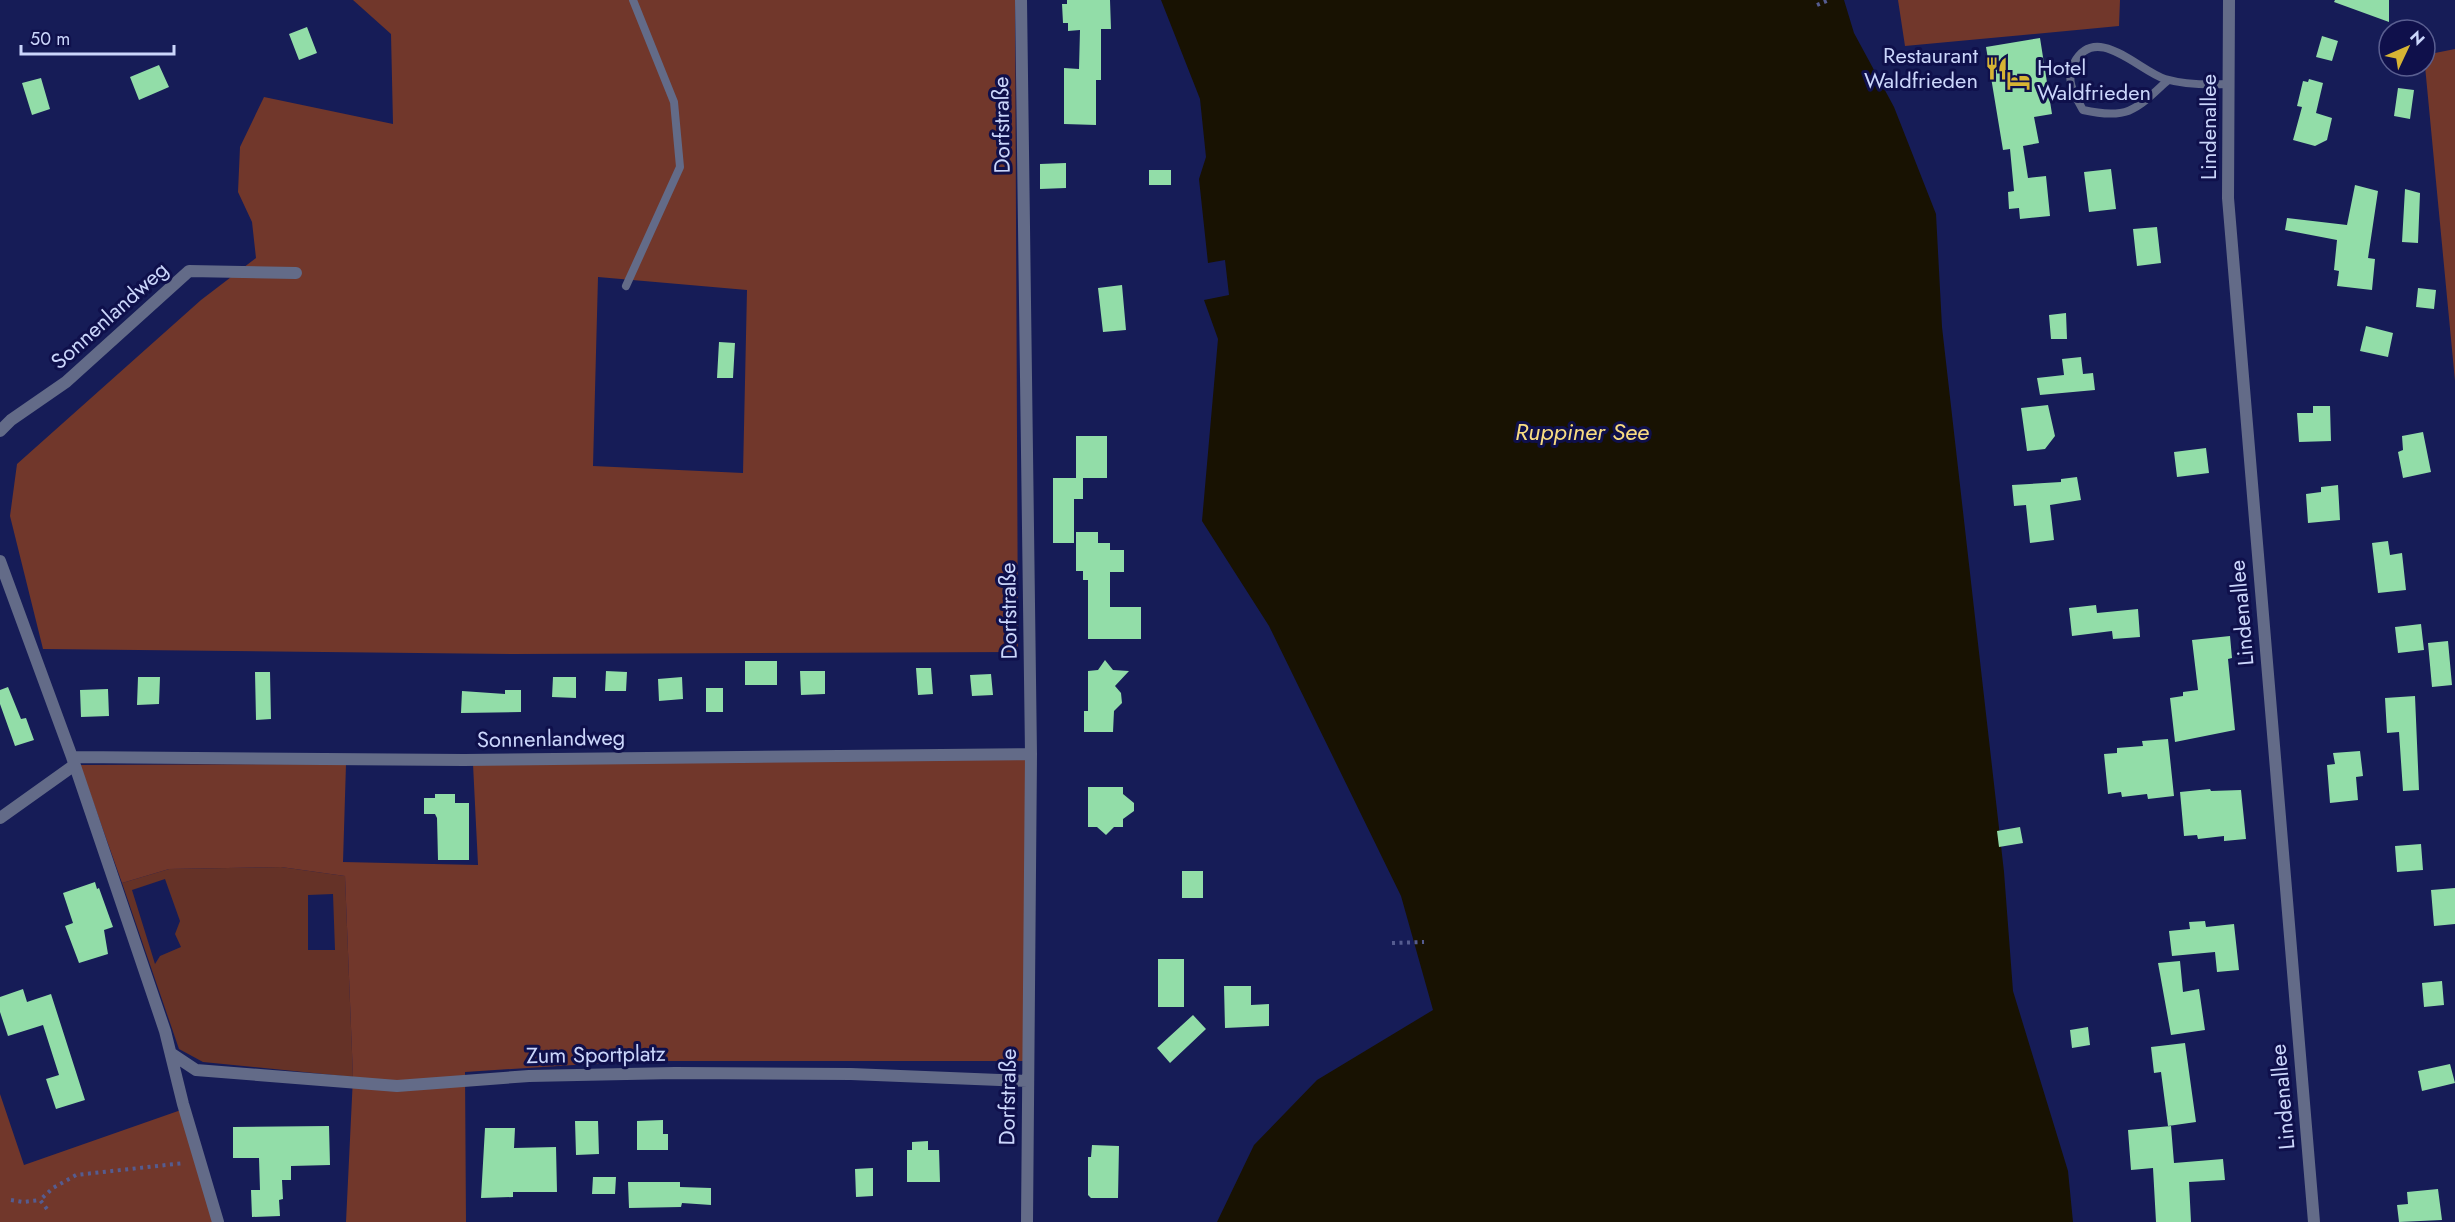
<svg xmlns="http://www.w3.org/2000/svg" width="2455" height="1222" viewBox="0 0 2455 1222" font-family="Jost,sans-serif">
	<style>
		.green { fill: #653227; fill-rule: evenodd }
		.forest { fill: #71372b; fill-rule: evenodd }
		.water { fill: #181202 }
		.building { fill: #92dda8 }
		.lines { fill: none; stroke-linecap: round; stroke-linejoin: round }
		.path { stroke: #555c90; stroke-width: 4; stroke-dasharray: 3 4.5; stroke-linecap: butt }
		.lane { stroke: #636b88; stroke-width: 8 }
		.street { stroke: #636b88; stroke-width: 12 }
		.labels { text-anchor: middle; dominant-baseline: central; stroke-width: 6; stroke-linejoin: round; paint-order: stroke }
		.poi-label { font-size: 22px; fill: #cbd6fb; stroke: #0f104b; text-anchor: end }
		.street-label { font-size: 22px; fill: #cbd6fb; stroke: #0f104b }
		.water-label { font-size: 24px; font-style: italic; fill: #f8dc82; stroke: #0f104b }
	</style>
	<rect width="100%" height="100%" fill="#161c57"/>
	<path class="green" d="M281,867L345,876L353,1077L203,1062L179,1049L122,883L169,869ZM165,879L180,921L175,934L181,947L160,956L155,964L132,890ZM333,894L335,950H308V895Z"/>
	<path class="forest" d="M353,0H1015L1018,652L518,654L43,649L10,516L17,464L201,300L256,258L252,222L238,192L240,147L264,97L393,124L391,34ZM598,277L747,290L743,473L593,466Z
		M1898,0H2120L2119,26L1905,46Z
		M2455,49V381L2425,66V55Z
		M1029,756L1023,1061H636L465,1072L466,1222H346L353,1077L345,876L281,867L169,869L122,883L80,765L346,764L343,862L478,865L473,764Z
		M0,1094L24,1165L181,1110L215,1222H0Z"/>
	<path class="water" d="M1161,0H1844L1854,33L1894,107L1936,214L1942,327L2004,872L2013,991L2068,1171L2073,1222H1217L1254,1145L1317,1080L1433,1010L1401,896L1269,626L1202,521L1218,339L1204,300L1229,295L1225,260L1208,263L1199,179L1206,157L1200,99Z"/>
	<path class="building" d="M1067,0H1110L1111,29H1101V80H1096V125L1064,124V68L1079,69L1080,30L1068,31V23H1063L1062,4H1067Z
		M2335,0H2389V22L2334,2Z
		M307,27L317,53L299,60L289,34Z
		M2322,36L2338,41L2332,61L2316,57Z
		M2040,38L2052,114L2034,117L2039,143L2023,146L2028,178L2046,176L2050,216L2020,219L2019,208L2009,209L2008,192L2014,191L2010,149L2003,150L1986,47Z
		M159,65L169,87L139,100L130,77Z
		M41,78L50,109L32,115L22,83Z
		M2309,79L2323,83L2316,113L2332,118L2327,140L2315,146L2293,140L2302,107L2297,106L2303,81L2308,82Z
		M2398,88L2414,90L2410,119L2394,116Z
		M1066,163V188L1040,189V164Z
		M2111,169L2116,209L2089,212L2084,172Z
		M1149,170H1171V185H1149Z
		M2355,185L2378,191L2368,258L2375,259L2372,290L2337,286L2339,271L2334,270L2337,240L2285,230L2287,218L2347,225Z
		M2405,189L2420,193L2418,243L2402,242Z
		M2157,227L2161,263L2137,266L2133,229Z
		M1122,285L1126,330L1103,332L1098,288Z
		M2418,288L2436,290L2434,309L2416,307Z
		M2066,313L2067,339H2051L2049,315Z
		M2366,326L2393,333L2388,357L2360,351Z
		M719,342L735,343L733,378H717Z
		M2081,357L2083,374L2093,373L2095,390L2040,395L2037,378L2064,375L2062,359Z
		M2048,405L2055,436L2045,449L2027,451L2021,408Z
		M2313,406H2330L2331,441L2299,442L2297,413H2313Z
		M2423,432L2431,472L2403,478L2398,452L2403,450L2402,436Z
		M1076,436H1107V478H1076Z
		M2206,448L2209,473L2177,477L2174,452Z
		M2077,477L2081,500L2050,505L2054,540L2030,543L2026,505L2014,506L2012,485L2061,482V479Z
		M1053,478H1083V499H1074V543H1053Z
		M2338,485L2340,520L2308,523L2306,494L2321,492V487Z
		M1076,532H1098V543H1110V550H1124V572H1110V607H1141V639H1088V580H1083V571H1076Z
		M2388,541L2390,555L2402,553L2406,590L2378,593L2372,543Z
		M2096,605L2097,613L2138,609L2140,637L2113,639L2112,631L2072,636L2069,608Z
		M2421,624L2424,650L2398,653L2395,627Z
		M2230,636L2232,658L2228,659L2235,730L2175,742L2170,698L2183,696V692L2198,690L2192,640Z
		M2448,641L2452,685L2432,687L2428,643Z
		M1105,660L1113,670L1129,671L1115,686L1121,693L1122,703L1114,711L1113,732H1084V711H1088V671L1098,670Z
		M745,661H777V685H745Z
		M916,668H931L933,694L918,695Z
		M606,671L627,672L626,691H605Z
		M800,671H825V694L801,695Z
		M255,672H270L271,719L256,720Z
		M991,674L993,695L972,696L970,675Z
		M138,677H160L159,704L137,705Z
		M553,677H576V698L552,697Z
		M682,677L683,699L659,701L658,679Z
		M8,687L21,719L26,718L34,740L15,746L0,704V690Z
		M706,688H723V712H706Z
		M108,689L109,716L81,717L80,690Z
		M505,690H521V712L461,713L462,691L505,694Z
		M2415,696L2419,790L2403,791L2399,732L2387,733L2385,698Z
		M2168,739L2174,796L2148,799L2147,794L2122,797L2121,792L2108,794L2104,754L2117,753V748L2143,746L2142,741Z
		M2360,751L2363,776L2356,777L2358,800L2330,803L2327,765L2335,764L2333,753Z
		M1088,787H1123V794L1134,803V811L1123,819V827H1114L1106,835L1097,827H1088Z
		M2210,789L2211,791L2241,790L2246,839L2224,841V836L2198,839L2197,835L2184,836L2180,792Z
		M435,794H455V803H469V860H438L437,818L435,814H424V798H435Z
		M2020,827L2023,843L1999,847L1997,831Z
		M2421,844L2423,870L2397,872L2395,846Z
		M1182,871H1203V898H1182Z
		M95,882L97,889L99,888L113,927L104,930L108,954L79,963L65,926L73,923L63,893Z
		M2455,888V924L2434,926L2431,890Z
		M2205,921L2206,927L2234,924L2239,970L2217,972L2215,952L2172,956L2169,931L2190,929L2189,922Z
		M1158,959H1184V1007H1158Z
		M2180,961L2183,992L2199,989L2205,1030L2171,1035L2158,963Z
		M2442,981L2444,1005L2424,1007L2422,983Z
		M1224,986H1251V1005L1269,1004V1026L1225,1028Z
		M23,989L27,1002L51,994L85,1100L56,1109L46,1079L59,1075L43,1025L8,1036L0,1012V997Z
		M1193,1015L1206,1029L1170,1063L1157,1048Z
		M2088,1027L2090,1045L2072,1048L2070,1030Z
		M2185,1043L2196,1122L2168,1126L2161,1072L2154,1073L2151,1047Z
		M2450,1064L2455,1083L2422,1091L2418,1071Z
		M663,1120V1134H668V1150H637V1121Z
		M575,1121H598L599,1154L576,1155Z
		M329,1126L330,1165L291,1166V1180H282L283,1199L279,1200L280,1216L252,1217L251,1190H260L259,1158H233V1127Z
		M2171,1126L2174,1163L2223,1159L2225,1180L2189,1182L2191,1222H2156L2153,1168L2131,1170L2128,1130Z
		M485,1128H515L514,1148L556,1147L557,1192H513V1197L481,1198Z
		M928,1141V1150H939L940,1182H907V1150H912V1142Z
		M1092,1145L1119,1146L1118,1198H1091L1088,1195V1157H1091Z
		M873,1168V1196L856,1197L855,1169Z
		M593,1177H616L615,1194H592Z
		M628,1182H680V1187L711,1188V1205L682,1203L681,1207L629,1208Z
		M2438,1189L2442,1220L2399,1222L2397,1205L2408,1204L2407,1192Z"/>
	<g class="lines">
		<path class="path" d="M1817,5L1829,0
			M1392,943L1424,942
			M11,1200L23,1202L40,1200
			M47,1209L40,1200L53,1188L76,1175L184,1163"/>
		<path class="lane" d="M2168,80C2136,110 2128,120 2083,110C2074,94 2065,80 2074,63C2096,22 2139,71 2165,79C2186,85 2207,85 2229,84
			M626,286L680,167L674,102L633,0"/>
		<path class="street" d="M1021,0L1031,754L1027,1222
			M2229,0L2228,198L2314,1222
			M0,431L11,420L66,382L189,271L296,273
			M0,561L72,757L165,1031L183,1104L218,1222
			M72,757L464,760L1031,754
			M0,818L73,766
			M172,1054L196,1070L397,1086L529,1076L675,1073L851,1074L1027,1081"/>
	</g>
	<defs>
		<symbol id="restaurant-bare" viewBox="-9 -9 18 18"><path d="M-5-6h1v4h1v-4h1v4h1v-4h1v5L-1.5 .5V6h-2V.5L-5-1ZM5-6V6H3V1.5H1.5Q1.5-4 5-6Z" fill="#d7b434" stroke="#0f104b" stroke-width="2.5" paint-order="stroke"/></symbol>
		<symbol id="hotel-bare" viewBox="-9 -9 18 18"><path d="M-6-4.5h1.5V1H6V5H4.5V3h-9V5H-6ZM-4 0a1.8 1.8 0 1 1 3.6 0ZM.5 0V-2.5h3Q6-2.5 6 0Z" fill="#d7b434" stroke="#0f104b" stroke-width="2.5" paint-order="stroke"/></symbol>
	</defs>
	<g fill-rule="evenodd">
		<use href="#restaurant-bare" x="1980" y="52" width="33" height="33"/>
		<use href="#hotel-bare" x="2002" y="64" width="33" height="33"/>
	</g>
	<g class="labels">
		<g class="poi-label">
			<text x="1978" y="55">Restaurant<tspan x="1978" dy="25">Waldfrieden</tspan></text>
			<text x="2037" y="67" text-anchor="start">Hotel<tspan x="2037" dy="25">Waldfrieden</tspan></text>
		</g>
		<g class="street-label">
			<text transform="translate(1001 125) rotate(-91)">Dorfstraße</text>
			<text transform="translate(2208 127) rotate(-90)">Lindenallee</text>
			<text transform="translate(109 315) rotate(-42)">Sonnenlandweg</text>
			<text transform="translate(1008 611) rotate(-91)">Dorfstraße</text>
			<text transform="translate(2241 613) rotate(-95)">Lindenallee</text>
			<text transform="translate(551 738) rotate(-1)">Sonnenlandweg</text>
			<text transform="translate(596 1054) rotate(-1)">Zum Sportplatz</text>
			<text transform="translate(1007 1097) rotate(-89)">Dorfstraße</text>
			<text transform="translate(2282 1097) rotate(-95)">Lindenallee</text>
		</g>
		<g class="water-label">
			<text x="1582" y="431">Ruppiner See</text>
		</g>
	</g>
	<g transform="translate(2407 48) rotate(46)"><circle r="28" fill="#0f104b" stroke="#5a5f91" stroke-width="1.5"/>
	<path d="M0-4.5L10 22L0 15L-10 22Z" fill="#d7b434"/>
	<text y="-9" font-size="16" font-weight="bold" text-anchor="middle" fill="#cbd6fb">N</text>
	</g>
	<path d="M21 45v9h153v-9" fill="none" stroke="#cbd6fb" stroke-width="3"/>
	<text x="30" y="45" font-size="18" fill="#cbd6fb" stroke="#0f104b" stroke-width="4.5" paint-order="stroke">50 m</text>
</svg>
